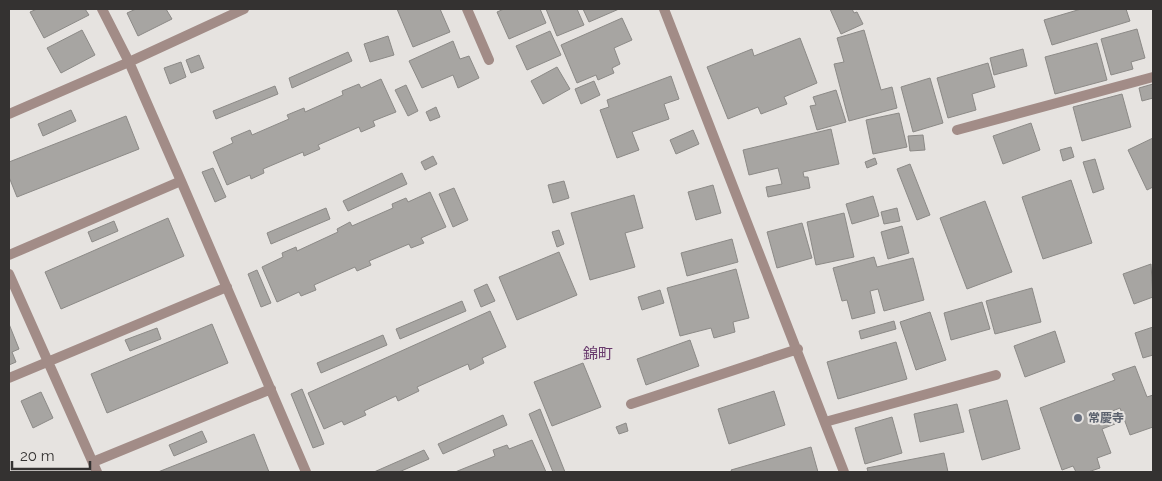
<svg xmlns="http://www.w3.org/2000/svg" width="1162" height="481" viewBox="0 0 1162 481" font-family="Raleway,'Noto Sans JP',sans-serif">
	<style>
		.building { fill: #a7a5a2; stroke: #8c8a87 }
		.lines { fill: none; stroke-linecap: round; stroke-linejoin: round }
		.minor { stroke: #a28c87; stroke-width: 10 }
		.worship-dot { fill: #6b7280; stroke: #e6e3e0; stroke-width: 2 }
		.labels { text-anchor: middle; dominant-baseline: central; stroke-width: 4; stroke-linejoin: round; paint-order: stroke }
		.worship-label { font-size: 12px; font-weight: bold; fill: #5b616d; stroke: #e6e3e0; text-anchor: start }
		.quarter-label { font-size: 15px; fill: #68396c; stroke: #e6e3e0 }
	</style>
	<rect width="100%" height="100%" fill="#e6e3e0"/>
	<path class="building" d="M37,9H85L89,15L44,38L30,12Z
		M136,9H166L172,19L138,36L127,13Z
		M397,9H440L450,32L413,47Z
		M504,9H540L546,23L509,39L497,12Z
		M546,9H577L584,25L557,36Z
		M583,9H619L589,22Z
		M830,9H852L854,13L857,12L863,24L841,34Z
		M1081,9H1126L1130,21L1052,45L1044,20Z
		M622,18L632,40L614,48L620,64L612,68L614,73L598,80L596,75L577,83L561,45Z
		M1137,29L1145,58L1131,62L1133,69L1111,75L1101,39Z
		M82,30L95,55L61,73L47,48Z
		M864,30L881,90L892,87L897,108L849,121L834,64L844,62L837,38Z
		M550,31L561,55L527,70L516,46Z
		M388,36L394,55L370,62L364,44Z
		M800,38L817,83L784,97L787,104L761,114L758,107L728,119L707,67L752,49L754,56Z
		M453,41L460,59L469,56L479,78L458,88L453,75L422,88L409,61Z
		M1097,43L1107,80L1055,94L1045,57Z
		M1023,49L1027,66L994,75L990,58Z
		M348,52L352,61L292,88L289,78Z
		M199,55L204,68L191,73L186,60Z
		M181,62L186,77L170,84L164,68Z
		M988,63L995,87L972,94L976,110L948,118L937,78Z
		M557,67L570,89L543,104L531,81Z
		M671,76L679,99L664,104L669,119L632,132L639,150L617,158L600,110L609,107L607,100Z
		M930,78L943,123L913,132L901,87Z
		M381,79L396,112L373,121L375,126L361,132L359,127L318,145L320,149L304,156L303,152L263,169L264,173L251,179L250,175L227,185L213,152L233,143L231,138L250,130L252,135L289,119L287,115L304,108L305,112L343,95L342,91L359,84L361,88Z
		M594,81L600,95L581,104L575,89Z
		M1153,84V98L1142,101L1139,88Z
		M406,85L418,111L408,116L395,90Z
		M275,86L278,94L216,119L213,111Z
		M836,90L846,122L817,130L810,106L816,105L813,97Z
		M1122,94L1131,127L1082,141L1073,107Z
		M436,107L440,117L430,121L426,112Z
		M71,110L76,121L43,136L38,124Z
		M899,113L907,147L873,154L866,120Z
		M126,116L139,149L17,197L9,177V162Z
		M1031,123L1040,150L1003,164L993,136Z
		M831,129L839,164L803,172L804,177H808L810,188L768,197L766,187L782,184L778,168L749,175L743,150Z
		M693,130L699,144L676,154L670,140Z
		M923,135L925,150L910,151L908,136Z
		M1153,138V187L1147,190L1128,150Z
		M1071,147L1074,157L1063,161L1060,150Z
		M433,156L437,164L425,170L421,162Z
		M875,158L877,164L867,168L865,162Z
		M1095,159L1104,189L1093,193L1083,162Z
		M910,164L930,215L917,220L897,169Z
		M213,168L226,197L215,202L202,172Z
		M402,173L407,184L348,211L343,201Z
		M1071,180L1092,243L1043,259L1022,197Z
		M564,181L569,198L553,203L548,185Z
		M713,185L721,213L696,220L688,192Z
		M454,188L468,220L453,227L439,194Z
		M430,192L446,227L421,238L424,243L411,248L409,244L369,261L371,265L357,271L355,267L314,285L316,290L301,296L299,292L277,302L262,267L283,257L282,253L296,247L297,251L338,232L337,229L350,222L352,226L393,208L392,204L406,198L408,202Z
		M634,195L643,228L625,233L635,267L590,280L571,213Z
		M873,196L879,216L852,224L846,204Z
		M985,201L1012,272L967,289L940,218Z
		M326,208L330,219L271,244L267,233Z
		M897,208L900,221L884,224L881,212Z
		M844,213L854,257L816,265L807,222Z
		M168,218L184,256L61,309L45,272Z
		M114,221L118,231L92,242L88,232Z
		M802,223L812,258L777,268L767,232Z
		M902,226L909,253L888,259L881,232Z
		M559,230L564,244L557,247L552,232Z
		M732,239L738,262L687,276L681,253Z
		M559,252L577,295L517,320L499,277Z
		M874,257L877,267L913,258L924,300L884,311L878,289L870,291L875,313L852,319L847,300L842,301L833,268Z
		M1151,264L1153,297L1134,304L1123,274Z
		M736,269L749,318L733,322L735,332L714,338L711,328L680,336L667,288Z
		M257,270L271,303L261,307L248,274Z
		M487,284L495,301L481,307L474,290Z
		M1032,288L1041,322L995,334L986,301Z
		M660,290L664,303L642,310L638,297Z
		M462,301L466,311L400,339L396,329Z
		M982,302L990,329L951,340L944,313Z
		M490,311L506,347L482,358L484,363L470,370L468,364L417,387L419,391L398,401L396,396L364,411L366,415L344,425L342,421L324,429L308,393Z
		M930,312L946,360L916,370L900,322Z
		M894,321L896,329L861,339L859,331Z
		M9,324L19,349L12,352L16,362L9,365Z
		M212,324L228,363L107,413L91,374Z
		M1153,327V355L1143,358L1135,333Z
		M157,328L161,339L130,351L125,340Z
		M1055,331L1065,362L1025,377L1014,346Z
		M383,335L387,345L321,373L317,363Z
		M690,340L699,366L646,385L637,359Z
		M896,342L907,379L838,399L827,362Z
		M583,363L601,407L552,426L534,382Z
		M1135,366L1147,397L1153,395V427L1130,435L1120,408L1110,412L1115,424L1102,429L1111,453L1097,458L1100,468L1088,472H1076L1073,466L1062,470L1040,408L1115,380L1112,374Z
		M302,389L324,444L313,448L291,394Z
		M774,391L785,425L729,444L718,409Z
		M41,392L53,418L33,428L21,401Z
		M1007,400L1020,449L982,460L969,410Z
		M957,404L964,432L920,442L914,414Z
		M540,409L565,472H553L529,414Z
		M503,415L507,425L443,454L438,444Z
		M892,417L902,453L865,464L855,428Z
		M626,423L628,431L619,434L616,427Z
		M202,431L207,442L174,456L169,445Z
		M254,434L269,472H158Z
		M532,440L546,472H455L495,456L493,450L507,445L509,449Z
		M811,447L818,472H732L731,470Z
		M424,450L429,459L399,472H374Z
		M944,453L948,472H868L867,468Z"/>
	<g class="lines">
		<path class="minor" d="M102,9L129,62L181,181L306,472
			M467,9L489,60
			M664,9L844,472
			M9,114L129,62L244,9
			M957,130L1153,77
			M9,255L181,181
			M9,274L97,472
			M9,378L227,287
			M631,404L798,349
			M825,422L996,375
			M93,462L271,389"/>
	</g>
	<circle class="worship-dot" cx="1078" cy="418" r="5"/>
	<g class="labels">
		<g class="worship-label">
			<text x="1088" y="418">常慶寺</text>
		</g>
		<g class="quarter-label">
			<text x="598" y="354">錦町</text>
		</g>
	</g>
	<rect width="1162" height="481" fill="none" stroke="#343231" stroke-width="20"/>
	<path d="M12 461v8h78v-8" fill="none" stroke="#343231" stroke-width="2.5"/>
	<text x="20" y="461" font-size="15" fill="#343231" stroke="#e6e3e0" stroke-width="4" paint-order="stroke">20 m</text>
</svg>
